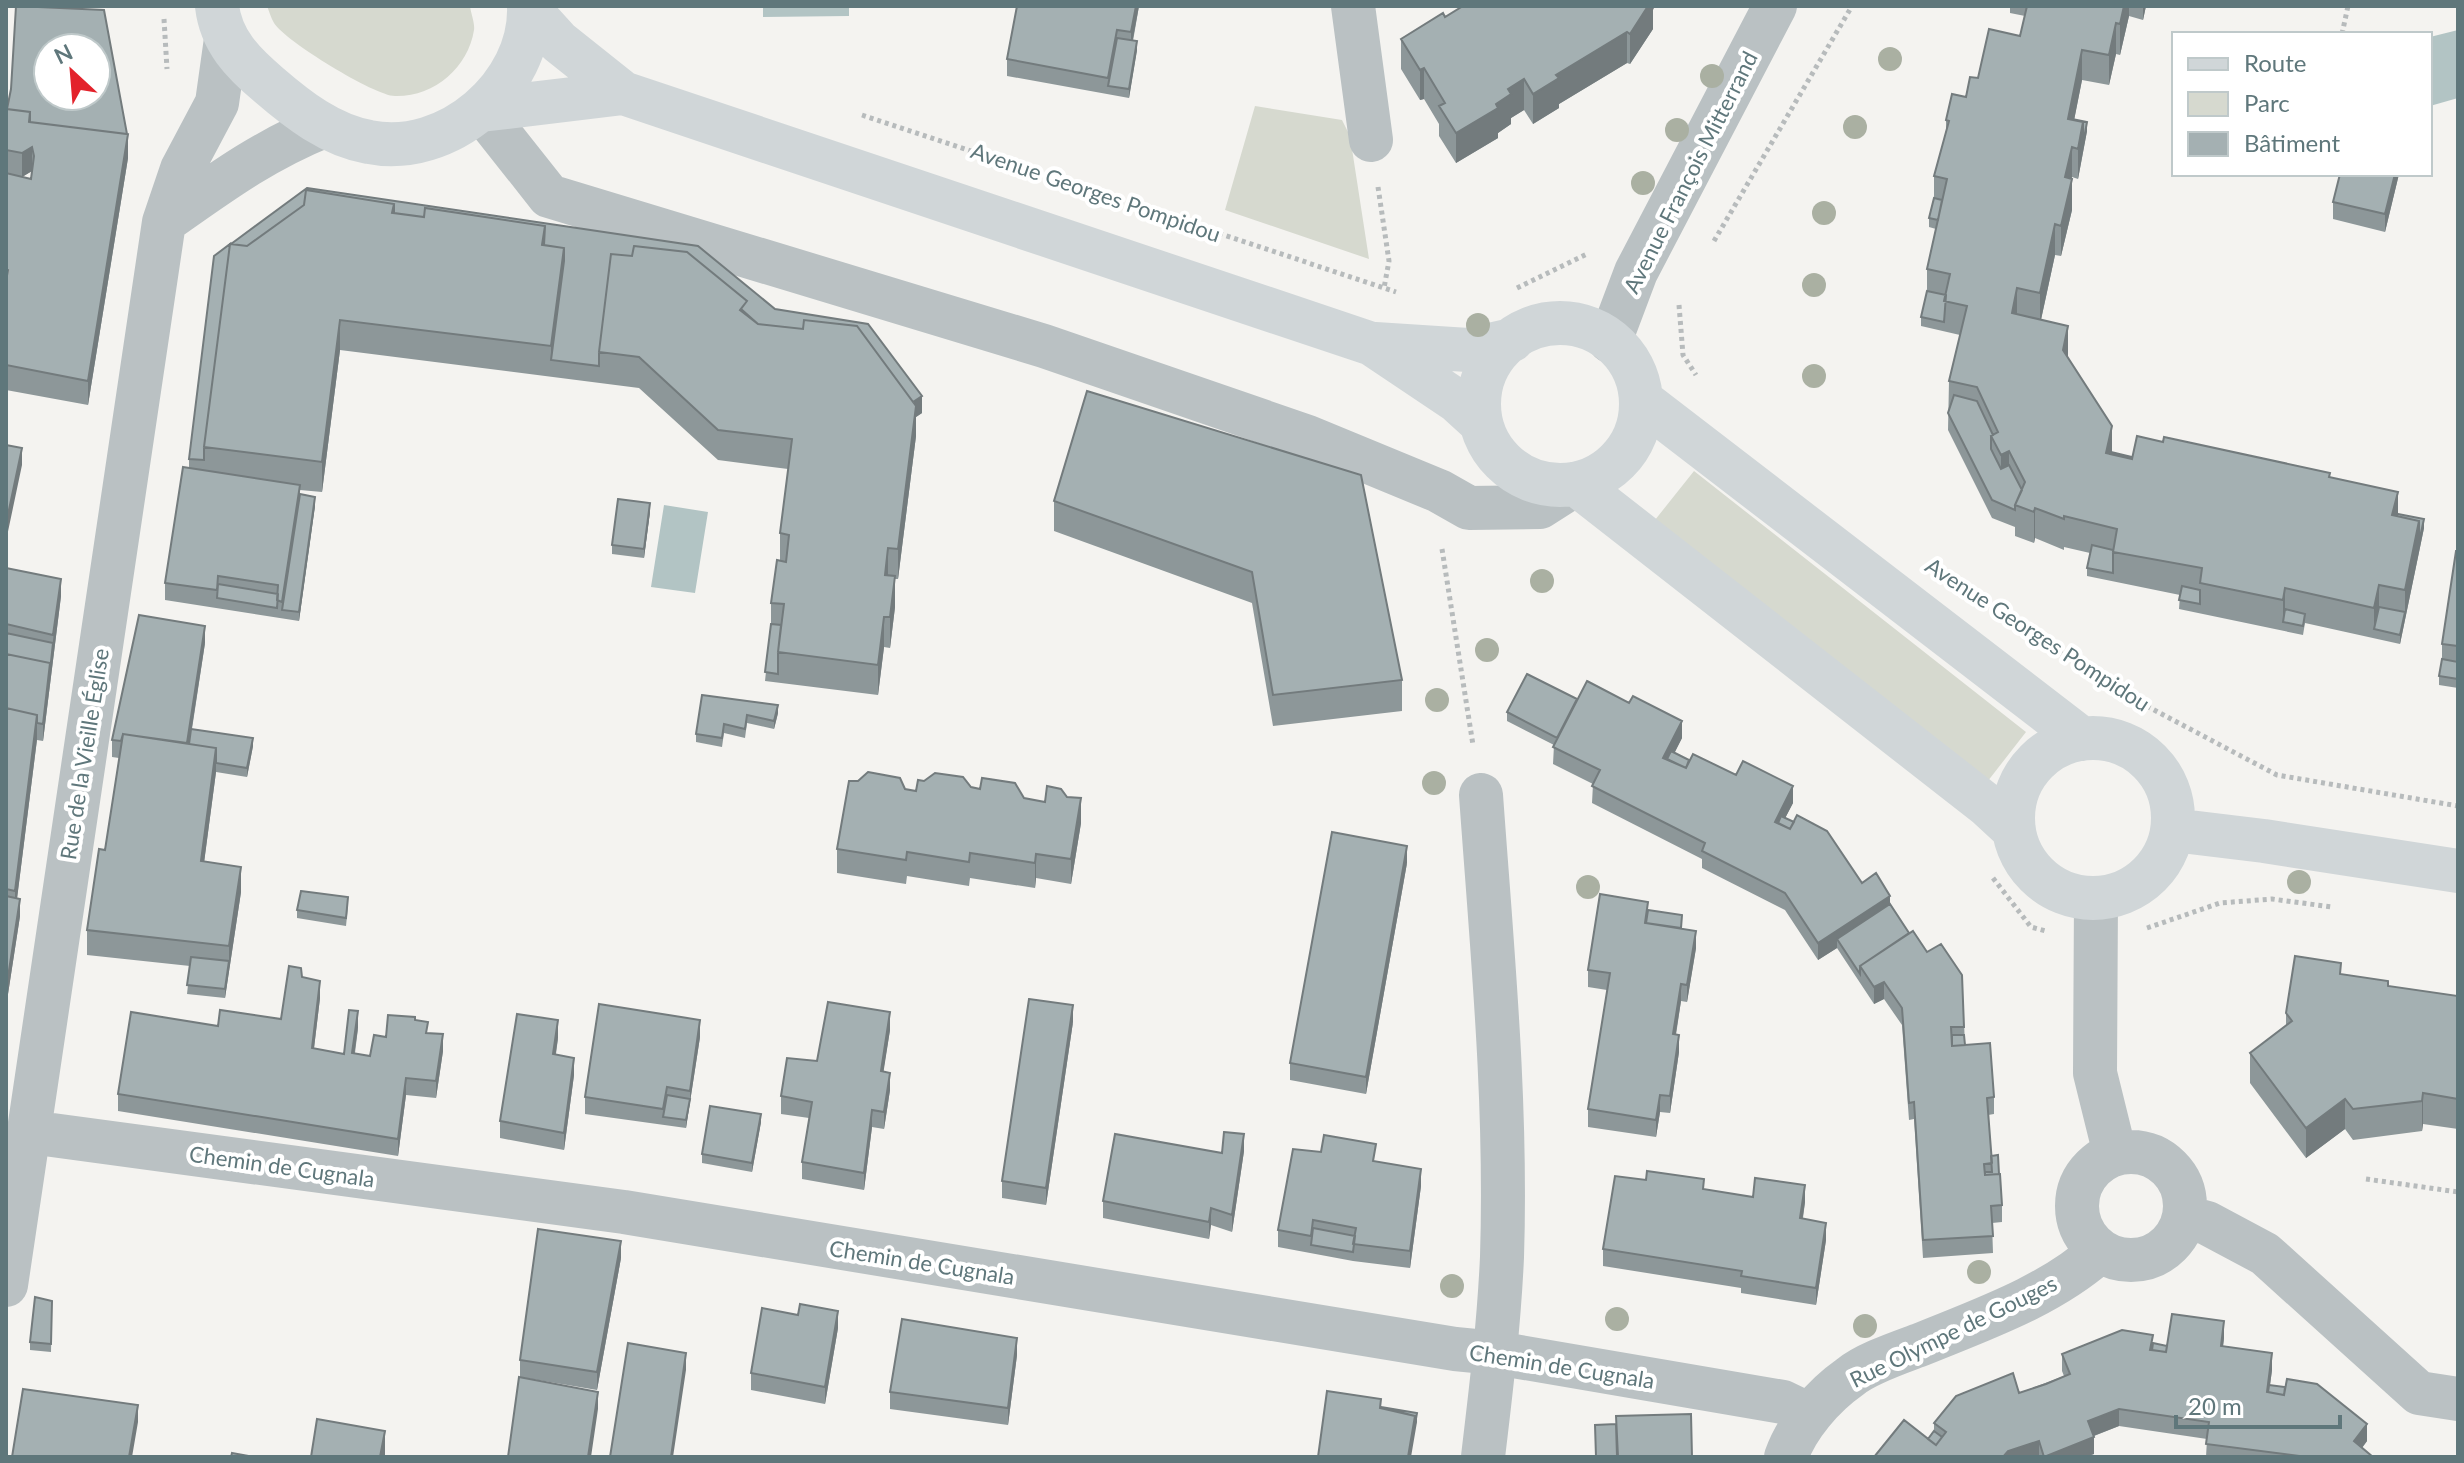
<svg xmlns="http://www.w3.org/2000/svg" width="2464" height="1463" viewBox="0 0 2464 1463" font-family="Lato,sans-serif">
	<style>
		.green { fill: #d6d9cf }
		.water { fill: #b2c4c4 }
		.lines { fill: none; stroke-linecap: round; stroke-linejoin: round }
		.path { stroke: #b7bbbc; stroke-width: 5; stroke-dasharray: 4 4; stroke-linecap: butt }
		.minor { stroke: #bac1c3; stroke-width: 44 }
		.major { stroke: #d0d6d8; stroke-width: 44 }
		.tree { fill: #aab0a2 }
		.wall { fill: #8d9799; fill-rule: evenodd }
		.shaded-wall { fill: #737b7d }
		.building { fill: #a4b0b2; stroke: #737b7d; stroke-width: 2; fill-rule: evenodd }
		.labels { text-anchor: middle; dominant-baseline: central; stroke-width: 8; stroke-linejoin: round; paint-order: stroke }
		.street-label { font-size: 22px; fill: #5f777b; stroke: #fff }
	</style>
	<rect width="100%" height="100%" fill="#f4f3f0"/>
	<path class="green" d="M267,6H470C471,14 475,23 474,30C468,68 434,97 395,96C375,96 285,41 274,23C271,18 269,11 267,6Z
		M1255,106L1342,120L1350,136L1369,259L1225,210Z
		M1694,471L2026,732L1984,786L1651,525Z"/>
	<path class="water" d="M763,6H849V16L763,17Z
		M2458,30V98L2430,106V37Z
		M664,505L708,512L695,593L651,587Z"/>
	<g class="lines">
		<path class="path" d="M164,19L167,69
			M2342,34L2348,6
			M862,115L1396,292
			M1378,187L1389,261L1384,288
			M1714,241L1852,6
			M1517,288L1587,254
			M1679,305L1683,355L1696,375
			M1442,549L1473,745
			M2058,652L2122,693L2277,775L2458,806
			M1993,878L2031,927L2046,931
			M2147,928L2220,903L2272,899L2332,907
			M2366,1179L2458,1192"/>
		<path class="minor" d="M1353,6L1371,140
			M481,110L549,196L1044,346L1308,437L1439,491L1469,508L1540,507L1576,484
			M164,222C218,184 262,151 324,126
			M1610,341L1636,272L1775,6
			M1481,795C1492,949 1507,1103 1502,1257C1499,1324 1491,1390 1483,1457
			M2096,898L2095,1073L2115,1154
			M30,1132L624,1212L1455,1349L1496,1353L1783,1402L1810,1415
			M2077 1206a54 54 0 1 1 108 0a54 54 0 1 1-108 0Z
			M2185,1217L2207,1223L2265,1254L2419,1393L2458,1399
			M6,1285L164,222L182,169L217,103L226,39
			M1786,1457C1797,1426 1823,1396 1850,1377C1867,1363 1901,1352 1922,1344C1983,1319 2050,1296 2100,1251"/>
		<path class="major" d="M217,6C221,41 243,63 269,85C298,110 330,135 369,142C447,158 532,86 529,6
			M529,9L559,42L623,93L1372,344L1457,401L1480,422
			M481,110L623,93
			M1479 404a81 81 0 1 1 162 0a81 81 0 1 1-162 0Z
			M1375,344L1468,350L1512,340
			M1641,400L2082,739
			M1576,484L1988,806L2014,830
			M2013 818a80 80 0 1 1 160 0a80 80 0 1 1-160 0Z
			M2173,830L2264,841L2458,871"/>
	</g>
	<g class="tree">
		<circle cx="1890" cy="59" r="12"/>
		<circle cx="1712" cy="76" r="12"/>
		<circle cx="1855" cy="127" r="12"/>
		<circle cx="1677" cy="130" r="12"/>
		<circle cx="1643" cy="183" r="12"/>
		<circle cx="1824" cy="213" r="12"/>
		<circle cx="1814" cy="285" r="12"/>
		<circle cx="1478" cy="325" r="12"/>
		<circle cx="1814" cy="376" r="12"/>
		<circle cx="1542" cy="581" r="12"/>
		<circle cx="1487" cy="650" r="12"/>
		<circle cx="1437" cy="700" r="12"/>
		<circle cx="1434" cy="783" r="12"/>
		<circle cx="2299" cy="882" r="12"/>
		<circle cx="1588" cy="887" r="12"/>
		<circle cx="1979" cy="1272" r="12"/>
		<circle cx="1452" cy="1286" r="12"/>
		<circle cx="1617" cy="1319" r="12"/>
		<circle cx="1865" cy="1326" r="12"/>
	</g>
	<path class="wall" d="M1017,6H1139L1133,41L1137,50L1129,98L1007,76V59Z
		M2010,6H2146L2143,20L2129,16L2120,55L2116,54L2109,85L2082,80L2074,120L2087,131L2078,179L2072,177L2071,179L2072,210L2061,256L2055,255L2041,320L2068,358L2112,452L2132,457L2330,477L2424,528L2400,644L2305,623L2303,635L2179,609L2180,595L2087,576V568L2090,553L2064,547V550L2035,538L2034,543L2015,536V527L1992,518L1948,430L1949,381L1960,335L1921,326V317L1927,291V269L1936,229L1929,227V218L1934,198V176L1946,131V120L1966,97L1978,78L2020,36L2025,16L2010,13Z
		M1653,10V29L1630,64L1627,63L1559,104V108L1533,124L1524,110L1511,118V124L1498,133V138L1456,163L1439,136V124L1424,99L1420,100L1401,69V39L1445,17Z
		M6,109L128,158L88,405L6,390ZM32,171L31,179L22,177Z
		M2399,174L2385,232L2333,219V202Z
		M214,256L775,309L922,413L916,417V436L898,579H895V607L890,648L884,647L878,695L765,681L771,624V603L780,561V533L788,469L718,460L639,388L340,350L322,492L300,490V494L315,506L299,621L165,600V583L189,468V459Z
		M1087,391L1402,680V711L1273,726L1252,603L1054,531V501Z
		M650,512L644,558L612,554V545Z
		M2458,551V688L2439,685V676L2442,660V644Z
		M6,568L61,596L43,741L37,740L17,898L20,916L6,1007Z
		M205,643L192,729L253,746L247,777L216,772L204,862L241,892L225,998L187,994L190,966L87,955V930L105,850L119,758L112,757V740Z
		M702,695L778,713L774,729L747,723L745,738L724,733L722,747L696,742V734Z
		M1577,699L1682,738L1674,753L1689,760L1793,803L1785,818L1862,883L1890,904L1909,933L1927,952L1962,975L1965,1045L1994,1097V1114L1988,1115L1991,1156L2002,1205V1222L1992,1223L1993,1253L1923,1258L1914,1119L1909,1120L1902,1025L1884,999L1874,1004L1837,948L1818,960L1785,910L1702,868V859L1592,803L1593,784L1553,764L1554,745L1507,721V712Z
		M971,787L1024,798L1081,823L1071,884L1036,878L1035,888L970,878L969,886L907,876L906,884L837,873V849L905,789L916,791Z
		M1407,863L1366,1094L1290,1080V1063Z
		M348,906L346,926L297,918V910Z
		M1648,910L1682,928L1696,948L1687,1002L1681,1001L1676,1035L1679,1052L1670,1113L1660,1112L1656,1137L1588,1127V1109L1607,990L1588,987V970Z
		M2341,974L2388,986L2458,996V1129L2423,1124L2422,1131L2353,1140L2345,1129L2306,1158L2250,1083V1053L2286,1025V1013Z
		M302,977L320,998L314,1048L344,1054L358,1028L355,1053L370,1056L386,1037L415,1020L443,1051L436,1098L406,1095L398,1156L118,1111V1094L218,1026L281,1019Z
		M1073,1022L1046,1205L1002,1198V1181Z
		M890,1030L883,1072L890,1090L884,1129L872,1127L864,1190L802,1179V1162L809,1118L781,1114V1096L817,1061Z
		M700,1037L686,1128L585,1114V1097Z
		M558,1038L556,1054L574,1075L564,1150L500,1138V1121Z
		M761,1122L752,1172L702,1163V1154Z
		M1244,1151L1232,1232L1211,1225L1209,1239L1103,1218V1201L1222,1153Z
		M1376,1162L1421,1186L1410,1268L1353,1261L1278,1247V1230Z
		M1704,1189L1753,1197L1805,1202L1803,1218L1826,1240L1816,1305L1741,1293V1288L1603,1266V1249Z
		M621,1258L597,1390L520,1377V1360Z
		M52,1301L51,1352L30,1350V1342Z
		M838,1328L825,1404L751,1390V1373Z
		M2224,1338L2223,1346L2272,1370L2270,1385L2367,1441L2362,1448L2373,1457H2206L2207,1439L2119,1426L2094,1436V1454L2085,1457H1874L1928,1439L1934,1431V1423L2019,1393L2064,1376L2062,1371V1354L2153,1343L2167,1346Z
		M1017,1355L1008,1425L890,1409V1392Z"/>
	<path class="shaded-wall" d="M1136,6H1139L1131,49V32Z
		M1644,6H1655L1653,10V29L1630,64V34Z
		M2124,6H2129V16L2120,55V24Z
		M2143,6H2146L2143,20Z
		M2116,23V54L2109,85V55Z
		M1627,32V63L1559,104V108L1533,124V94L1556,75Z
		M1137,41V50L1129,98V89Z
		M2082,50V80L2070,141L2068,119Z
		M1424,68V99L1420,100V70Z
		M1524,79V110L1511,118V124L1498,133V138L1456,163V133L1496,104L1508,89Z
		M2083,122H2087V131L2078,179V149Z
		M128,134V158L88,405V381Z
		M32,147V171L22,177V153Z
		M2072,147V177L2070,186L2072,179V210L2061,256V226L2065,177Z
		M2395,174H2399L2385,232V214Z
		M2055,224V255L2040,324V293Z
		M564,248V279L551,360V346Z
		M2017,288V319L2012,313Z
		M340,320V350L322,492V462Z
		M2068,326V356L2063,380V350Z
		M922,396V413L916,417V436L898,579V549L907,406Z
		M2112,426V456L2106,453Z
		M22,448V465L6,541V524Z
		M2009,451V482L2001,486V455Z
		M2398,492V523L2392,515Z
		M315,497V506L299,621V612Z
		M650,503V512L644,558V549Z
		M2035,508V538L2034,543V512Z
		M2424,519V528L2400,644V635L2405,612V590L2419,521Z
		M888,548V578L885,575Z
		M895,576V607L890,648V617Z
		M61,579V596L43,741V724L50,663Z
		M2379,585V615L2374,629V608Z
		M2285,588V618L2283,622V600Z
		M884,617V647L878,695V665Z
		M205,626V643L187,759L186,751Z
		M778,705V713L774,729V721Z
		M37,715V739L15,915V891Z
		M1682,721V738L1667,768L1663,758Z
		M253,738V746L247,777V768Z
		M216,748V772L201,886V861Z
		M1793,786V803L1778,832L1775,822Z
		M1081,798V823L1071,884V859Z
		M1407,846V863L1366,1094V1077Z
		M1036,854V878L1035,888V863Z
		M241,867V892L225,998V989L229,961V946Z
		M1890,896V913L1837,939V948L1818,960V943Z
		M20,899V916L6,1007V990Z
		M1696,931V948L1687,1002V985Z
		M320,981V998L312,1065V1048Z
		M1884,982V999L1874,1004V987Z
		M1681,984V1001L1673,1051V1034Z
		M1073,1005V1022L1046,1205V1188Z
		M358,1011V1028L352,1070V1053Z
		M890,1012V1030L881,1088V1071Z
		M558,1020V1038L553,1071V1054Z
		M700,1020V1037L686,1128V1120L690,1099V1091Z
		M443,1034V1051L436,1098V1081Z
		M1679,1035V1052L1670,1113V1096Z
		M574,1058V1075L564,1150V1133Z
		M890,1073V1090L884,1129V1112Z
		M406,1078V1095L398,1156V1139Z
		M2423,1093V1124L2422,1131V1101Z
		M1660,1095V1112L1656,1137V1120Z
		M2345,1099V1129L2306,1158V1128Z
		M872,1110V1127L864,1190V1173Z
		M761,1114V1122L752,1172V1163Z
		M1244,1134V1151L1232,1232V1215Z
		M1421,1169V1186L1410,1268V1251Z
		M1805,1185V1202L1800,1235V1218Z
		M1211,1208V1225L1209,1239V1222Z
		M1826,1223V1240L1816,1305V1288Z
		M621,1241V1258L597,1390V1372Z
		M838,1311V1328L825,1404V1387Z
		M2224,1321V1338L2221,1363V1346Z
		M1017,1338V1355L1008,1425V1408Z
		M686,1353V1370L673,1457H671Z
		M2272,1353V1370L2268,1400L2267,1392Z
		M598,1392V1409L591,1457H588Z
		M138,1405V1422L132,1457H129Z
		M2119,1409V1426L2088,1438V1421Z
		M1417,1413V1422L1411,1457H1408L1415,1416Z
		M2367,1424V1441L2355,1457L2354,1441Z
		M385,1431V1457H380Z
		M2094,1437V1454L2085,1457H2044Z
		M2039,1441V1457H2003L2008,1451Z"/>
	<path class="building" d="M16,6L104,10L127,134L30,122V112L7,109L11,89ZM48,48H96V96H48Z
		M1017,6H1136L1131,32L1117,30L1108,78L1007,59Z
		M1463,6H1648L1630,34L1627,32L1556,75L1559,78L1533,94L1524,79L1508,89L1511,94L1496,104L1498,108L1456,133L1439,106L1445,103L1424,68L1420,70L1401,39L1443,13L1445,17Z
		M2027,6H2124L2120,24L2116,23L2109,55L2082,50L2068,119L2083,122L2078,149L2072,147L2065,177L2072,179L2061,226L2055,224L2040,293L2017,288L2012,313L2068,326L2063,350L2112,426L2106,453L2132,459L2137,436L2163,442L2164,437L2330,473L2329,477L2398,492L2392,515L2419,521L2405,590L2379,585L2374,608L2285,588L2283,600L2200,583L2202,568L2113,552L2117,529L2064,516V519L2035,508L2034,512L2015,505L2025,482L2009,451L2001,455L1991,436L1998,432L1977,387L1949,381L1967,306L1944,301L1950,274L1927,269L1947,179L1934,176L1949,121L1946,120L1952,94L1966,97L1970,77L1978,78L1989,29L2020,36Z
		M1117,38L1137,41L1129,89L1108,86Z
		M6,109L30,112L29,122L128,134L88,381L6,365V281L8,270L6,269V173L31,179L34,156L32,147L22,153L6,150Z
		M2072,119L2087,122L2083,144V122Z
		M2340,174H2395L2385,214L2333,202Z
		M307,188L698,246L775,309L868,324L922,396L913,402L857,326L804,320L803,329L758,324L741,309L747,301L687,252L634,246L632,256L611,254L599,352V366L551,360L564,261V248L544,245L545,226L425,208L424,217L394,213V204L306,190L304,205L247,246L231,244Z
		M306,190L394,204L392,213L424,217L425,208L545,226L542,245L564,248L551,346L340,320L322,462L204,447L230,244L247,246L304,205Z
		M1934,198L1942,200L1938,220L1929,218Z
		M230,244L204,447V460L189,459L214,256Z
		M634,246L687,252L747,301L740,310L758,324L803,329L804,320L857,326L916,406L898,549L888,548L885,575L895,576L890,617H884L878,665L778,652L784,604L771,603L777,560L786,562L789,535L780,533L792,439L718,430L639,357L599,352L611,254L632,256Z
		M1927,291L1946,295L1944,322L1921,317Z
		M1087,391L1361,475L1402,680L1273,695L1252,572L1054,501Z
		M1954,395L1977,401L1993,435L1991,436V449L2001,469L2009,465L2022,490L2015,505V510L1992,500L1948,413Z
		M6,445L22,448L6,524Z
		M2111,452L2132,457V459L2110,454Z
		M183,467L300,485L282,602L277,600L278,585L218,576L217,590L165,583Z
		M300,494L315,497L299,612L282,610Z
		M618,499L650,503L644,549L612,545Z
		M2398,514L2424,519L2419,542V521L2397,516Z
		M2092,545L2113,550V573L2087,568Z
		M2456,551H2458V646L2442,644Z
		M6,568L61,579L53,635L6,624Z
		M218,584L278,594L277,608L217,598Z
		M2182,586L2200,590V604L2179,600Z
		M2379,607L2405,612L2400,635L2374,629Z
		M2285,609L2305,614L2303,626L2283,622Z
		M139,615L205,626L187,743L123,734L121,741L112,740Z
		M771,624L781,625L778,652V674L765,672Z
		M6,633L53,643L50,671V663L6,654Z
		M6,654L50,663L43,724L37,723V715L6,708Z
		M2442,659L2458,662V679L2439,676Z
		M1527,674L1577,699L1557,738L1507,712Z
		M1587,681L1629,703L1633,696L1682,721L1663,758L1686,768L1693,754L1736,775L1743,761L1793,786L1775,822L1790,829L1797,815L1827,831L1862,883L1876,873L1890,896L1818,943L1785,893L1702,851L1705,843L1592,786L1600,770L1553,747Z
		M702,695L778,705L774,721L747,715L745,729L724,724L722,738L696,734Z
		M6,708L37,715L15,891L6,889Z
		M191,729L253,738L247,768L216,763V748L189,744Z
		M123,734L216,748L201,861L241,867L229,946L87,930L99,849L105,850Z
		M1671,751L1689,760L1686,768L1667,759Z
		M868,772L900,778L905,789L916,791L918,780L924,781L935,773L963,777L971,787L980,789L982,778L1015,783L1024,798L1045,802L1047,786L1061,789L1067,797L1081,798L1071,859L1036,854L1035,863L970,853L969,862L907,852L906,860L837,849L849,781H858Z
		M1781,816L1794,822L1790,829L1778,823Z
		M1332,832L1407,846L1366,1077L1290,1063Z
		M301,891L348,897L346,918L297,910Z
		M1600,894L1648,902L1645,923L1696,931L1687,985L1681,984L1673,1034L1679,1035L1670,1096L1660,1095L1656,1120L1588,1109L1610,973L1588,970Z
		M6,896L20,899L6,990Z
		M1890,904L1909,933L1860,966V974L1837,939Z
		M1648,910L1682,915L1681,928L1646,923Z
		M1913,931L1927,952L1941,944L1962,975L1964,1027H1951L1952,1046L1990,1043L1994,1097L1987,1098L1992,1163L1984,1164L1985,1175L2000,1174L2002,1205L1991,1206L1993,1236L1923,1240L1914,1102L1909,1103L1902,1008L1884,982L1874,987L1860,966Z
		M2295,956L2341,963L2340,974L2388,981V986L2458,996V1099L2423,1093L2422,1101L2353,1109L2345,1099L2306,1128L2250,1053L2292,1021L2286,1013Z
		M191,957L229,961L225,989L187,985Z
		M289,966L301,968L302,977L320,981L312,1048L344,1054L349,1010L358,1011L352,1053L370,1056L374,1035L386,1037L388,1015L415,1017V1020L428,1022L426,1033L443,1034L436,1081L406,1078L398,1139L118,1094L131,1012L218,1026L220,1010L281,1019Z
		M1029,999L1073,1005L1046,1188L1002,1181Z
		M828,1002L890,1012L881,1071L890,1073L884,1112L872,1110L864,1173L802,1162L812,1102L781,1096L787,1058L817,1061Z
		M599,1004L700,1020L690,1091L667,1087L663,1109L585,1097Z
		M517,1014L558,1020L553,1054L574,1058L564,1133L500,1121Z
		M1952,1035H1964L1965,1045L1952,1046Z
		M667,1095L690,1099L686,1120L663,1117Z
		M710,1106L761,1114L752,1163L702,1154Z
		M1224,1132L1244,1134L1232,1215L1211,1208L1209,1222L1103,1201L1115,1134L1222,1153Z
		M1324,1135L1376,1144L1373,1161L1421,1169L1410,1251L1353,1244L1356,1228L1313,1220L1311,1236L1278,1230L1293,1149L1321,1152Z
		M1998,1155L1999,1174L1985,1175V1172H1992L1991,1156Z
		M1647,1171L1704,1179L1703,1189L1753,1197L1755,1178L1805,1185L1800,1218L1826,1223L1816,1288L1741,1276L1742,1271L1603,1249L1615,1176L1646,1180Z
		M1313,1228L1355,1236L1353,1252L1311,1245Z
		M538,1229L621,1241L597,1372L520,1360Z
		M35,1297L52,1301L51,1344L30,1342Z
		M800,1304L838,1311L825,1387L751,1373L762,1308L798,1315Z
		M2172,1314L2224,1321L2221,1346L2272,1353L2267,1392L2284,1395L2287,1379L2317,1384L2367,1424L2354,1441L2373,1457H2300L2299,1456L2206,1444L2209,1422L2119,1409L2088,1421L2094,1437L2044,1457L2039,1441L2008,1451L2003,1457H1874L1904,1420L1936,1445L1946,1432L1934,1423L1956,1396L2013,1373L2019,1393L2046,1384L2070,1374L2062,1354L2122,1330L2153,1335L2150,1350L2166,1352Z
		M902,1319L1017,1338L1008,1408L890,1392Z
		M628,1343L686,1353L671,1457H610Z
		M2153,1343L2167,1346L2166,1352L2152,1350Z
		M519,1377L598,1392L588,1457H508Z
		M2269,1385L2285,1387L2284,1395L2268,1392Z
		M23,1389L138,1405L129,1457H12Z
		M1327,1391L1381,1399L1380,1408L1415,1416L1408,1457H1318Z
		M1381,1407L1417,1413L1415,1424V1416Z
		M1691,1414L1692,1457H1618L1616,1416Z
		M317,1419L385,1431L380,1457H311Z
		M1616,1424L1617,1456L1596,1457L1595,1425Z
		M1934,1431L1942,1437L1936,1445L1928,1439Z
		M232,1453L254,1457H231Z"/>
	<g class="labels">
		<g class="street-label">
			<text transform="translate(1690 172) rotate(-63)">Avenue François Mitterrand</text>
			<text transform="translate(1096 192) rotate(19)">Avenue Georges Pompidou</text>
			<text transform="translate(2038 634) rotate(33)">Avenue Georges Pompidou</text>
			<text transform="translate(84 754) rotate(-81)">Rue de la Vieille Église</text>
			<text transform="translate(282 1166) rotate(8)">Chemin de Cugnala</text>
			<text transform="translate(922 1262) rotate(9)">Chemin de Cugnala</text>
			<text transform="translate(1953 1331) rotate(-26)">Rue Olympe de Gouges</text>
			<text transform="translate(1562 1366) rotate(9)">Chemin de Cugnala</text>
		</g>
	</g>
	<rect width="2464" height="1463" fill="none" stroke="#5f777b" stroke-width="16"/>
	<rect x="2172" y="32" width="260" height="144" fill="#ffffff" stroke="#bfc9ca" stroke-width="2"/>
	<rect x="2188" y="58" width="40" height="12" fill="#d0d6d8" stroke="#bfc9ca" stroke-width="2"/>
	<text x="2244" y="72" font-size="24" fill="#5f777b">Route</text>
	<rect x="2188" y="92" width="40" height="24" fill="#d6d9cf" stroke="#bfc9ca" stroke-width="2"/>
	<text x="2244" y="112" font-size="24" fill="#5f777b">Parc</text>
	<rect x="2188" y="132" width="40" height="24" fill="#a4b0b2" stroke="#bfc9ca" stroke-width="2"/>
	<text x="2244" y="152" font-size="24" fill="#5f777b">Bâtiment</text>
	<g transform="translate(72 72) rotate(334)"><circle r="38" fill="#ffffff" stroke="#bfc9ca" stroke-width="2"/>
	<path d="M0-6L14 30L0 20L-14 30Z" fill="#e3222b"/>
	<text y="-12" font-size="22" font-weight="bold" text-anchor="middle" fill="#5f777b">N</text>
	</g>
	<path d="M2176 1415v12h164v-12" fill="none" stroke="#5f777b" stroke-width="4"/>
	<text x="2188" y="1415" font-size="24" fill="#5f777b" stroke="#ffffff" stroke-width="6" paint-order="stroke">20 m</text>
</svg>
